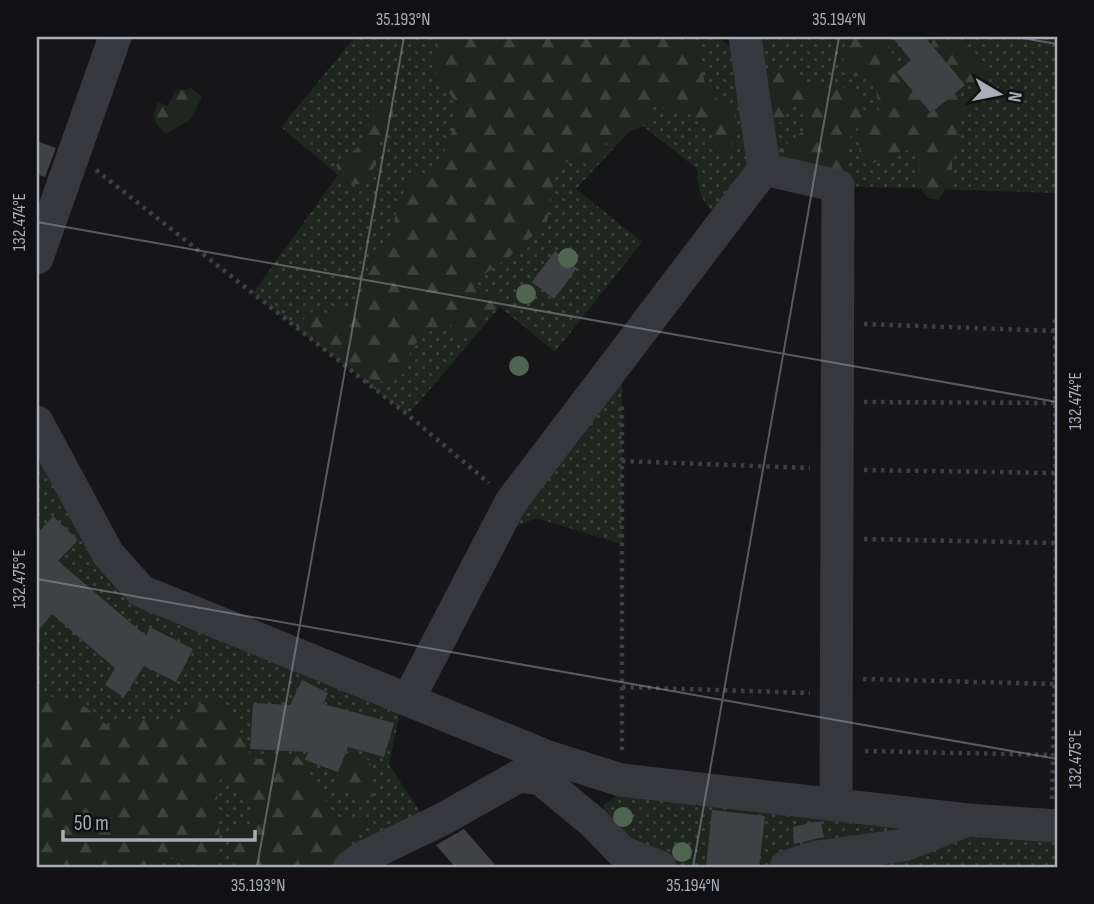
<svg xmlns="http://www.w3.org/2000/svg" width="1094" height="904" viewBox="0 0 1094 904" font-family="'Sofia Sans Condensed',sans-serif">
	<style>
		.grass { fill: url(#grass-dots) }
		.forest { fill: url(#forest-firs) }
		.building { fill: #404145 }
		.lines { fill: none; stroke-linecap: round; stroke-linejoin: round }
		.path { stroke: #3d3f44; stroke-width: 4.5; stroke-dasharray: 3.5 5; stroke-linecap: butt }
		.minor { stroke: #37383d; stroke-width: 33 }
		.tree { fill: #506452 }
		.ticks { fill: none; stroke: #a8adb8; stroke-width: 2; stroke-opacity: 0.45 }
		.neatline { fill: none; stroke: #a8adb8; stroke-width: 2.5 }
		.ticks-label { font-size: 18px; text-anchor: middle; fill: #a8adb8 }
	</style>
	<defs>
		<pattern id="grass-dots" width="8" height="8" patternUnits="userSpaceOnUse" patternTransform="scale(1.75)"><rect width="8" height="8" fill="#1e261f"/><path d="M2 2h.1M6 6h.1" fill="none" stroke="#3c433d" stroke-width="1.8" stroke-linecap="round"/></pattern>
		<pattern id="forest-firs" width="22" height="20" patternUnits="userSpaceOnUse" patternTransform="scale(1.75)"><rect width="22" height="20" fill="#1e261f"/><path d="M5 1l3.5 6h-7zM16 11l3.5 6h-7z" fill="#3c433d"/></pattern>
	</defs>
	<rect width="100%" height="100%" fill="#161618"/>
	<path class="grass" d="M355,37H717L745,58L761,167L716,214C699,199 699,191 697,169L638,122L576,189L642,242L555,352L500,307L408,415L253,293L338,175L281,127Z
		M746,37H1057V317H1055L1056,193L842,186L765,168Z
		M622,356V544L536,518L504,532Z
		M37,434L104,558L401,707L389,765L425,819L344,867H37Z
		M621,792L1057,834V867H616L601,824L604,805Z"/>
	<path class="forest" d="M435,37H676L693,46L702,57C701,90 712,95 736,114L734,137L727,162L706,125L681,109L668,111L651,101L654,120L644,126L609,139L592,163L559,162L550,197L547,223L508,258L473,282L484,293L514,301L511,311L500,307L487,315L478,333L461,340L449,323C418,334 412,343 403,374L384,382L359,376L300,331L306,312C333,315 344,311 366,295L368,267L390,244L398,202L411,180L434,169L449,143L458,105L437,78Z
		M849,37H885L894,57V74L909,86L931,113L957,91L964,105L961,126L952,162V178L939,200L928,198C915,182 917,176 921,157L908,150L874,163L860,158L857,121L846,148V171L830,175L776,161L779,150L803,131L805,105L796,99L787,107L784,122L777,123L767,116L761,83L771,73L788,72L804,83H818L826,90L836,82L857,96L865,112L880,117L874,76H847L841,69Z
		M935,37L963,43L987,70L983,85H965L931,44Z
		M191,88L202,97L191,119L166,134L157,125L153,115L158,102L168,106L176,91Z
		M392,99L394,123L379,142L378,158L371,174L362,184L343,185L336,165L360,146L375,105Z
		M37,693L82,704L107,725L133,719L173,721L197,705L216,701L230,709L252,759L277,758L294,753L310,771L311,784L327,802L336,819L365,816L370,824L350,835L344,851L330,867H239L235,864L230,827L248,829C256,795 248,794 220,779C211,809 227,837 216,866L189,864L175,857L143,867H37Z
		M364,755L372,766L371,779L373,797L355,796L338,790L332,775L344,756Z"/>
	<path class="building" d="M892,37H925L965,85L931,113L897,72L911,60Z
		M37,141L56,148L45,177L37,174Z
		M555,251L577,268L554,299L532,282Z
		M53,516L78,540L58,561L146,636L150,627L193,649L176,682L144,666L124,697L105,685L115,668L52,614L37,632V534Z
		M302,680L328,693L323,704L394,723L384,757L348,747L338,772L305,760L308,752L250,749L253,703L290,705Z
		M712,810L765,816L759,867H706Z
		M813,822H821L824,837L794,844L793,827Z
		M464,829L497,867H455L436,845Z"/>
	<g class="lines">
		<path class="path" d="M96,170L408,415L489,483
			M864,324L1056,331
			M864,402L1056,403
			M622,461L810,468
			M864,470L1056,473
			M864,539L1056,543
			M863,679L1055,684
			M622,687L810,693
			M622,750V405
			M865,751L1053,755
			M1052,799L1056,606L1055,317"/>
		<path class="minor" d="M745,37L764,169
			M37,258L115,37
			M37,422L108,554L141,591L548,757L621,780L968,820L1057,826
			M408,700L511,502L764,169L838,186L836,805
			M548,759L541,779L594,823L622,852L660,867
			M350,867L364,857L441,820L519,776L541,779
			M786,867L817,857L904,845L963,822"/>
	</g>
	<g class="tree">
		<circle cx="568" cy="258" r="10"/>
		<circle cx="526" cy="294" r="10"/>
		<circle cx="519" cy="366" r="10"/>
		<circle cx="623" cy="817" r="10"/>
		<circle cx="682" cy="852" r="10"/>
	</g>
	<path class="ticks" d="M1016,37L1057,44M37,222L1057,402M37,579L1057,759M257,867L404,37M693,867L839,37"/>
	<rect width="1094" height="904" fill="none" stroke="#111113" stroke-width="77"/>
	<g transform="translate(999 94) rotate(100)" stroke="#111113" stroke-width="5" paint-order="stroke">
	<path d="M0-5L12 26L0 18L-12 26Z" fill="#a8adb8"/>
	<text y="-10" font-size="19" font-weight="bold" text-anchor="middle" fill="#a8adb8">N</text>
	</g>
	<path d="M63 830v10h192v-10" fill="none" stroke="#a8adb8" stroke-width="3.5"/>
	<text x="74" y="830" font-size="21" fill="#a8adb8" stroke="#111113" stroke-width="5" paint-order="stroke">50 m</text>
	<rect x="38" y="38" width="1018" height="828" class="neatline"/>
	<g class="ticks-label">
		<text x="403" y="25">35.193°N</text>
		<text x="839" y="25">35.194°N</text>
		<text transform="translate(19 222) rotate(-90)" y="6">132.474°E</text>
		<text transform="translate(1075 401) rotate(-90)" y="6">132.474°E</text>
		<text transform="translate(19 579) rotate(-90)" y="6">132.475°E</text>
		<text transform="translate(1075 759) rotate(-90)" y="6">132.475°E</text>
		<text x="258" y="891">35.193°N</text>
		<text x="693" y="891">35.194°N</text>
	</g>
</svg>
